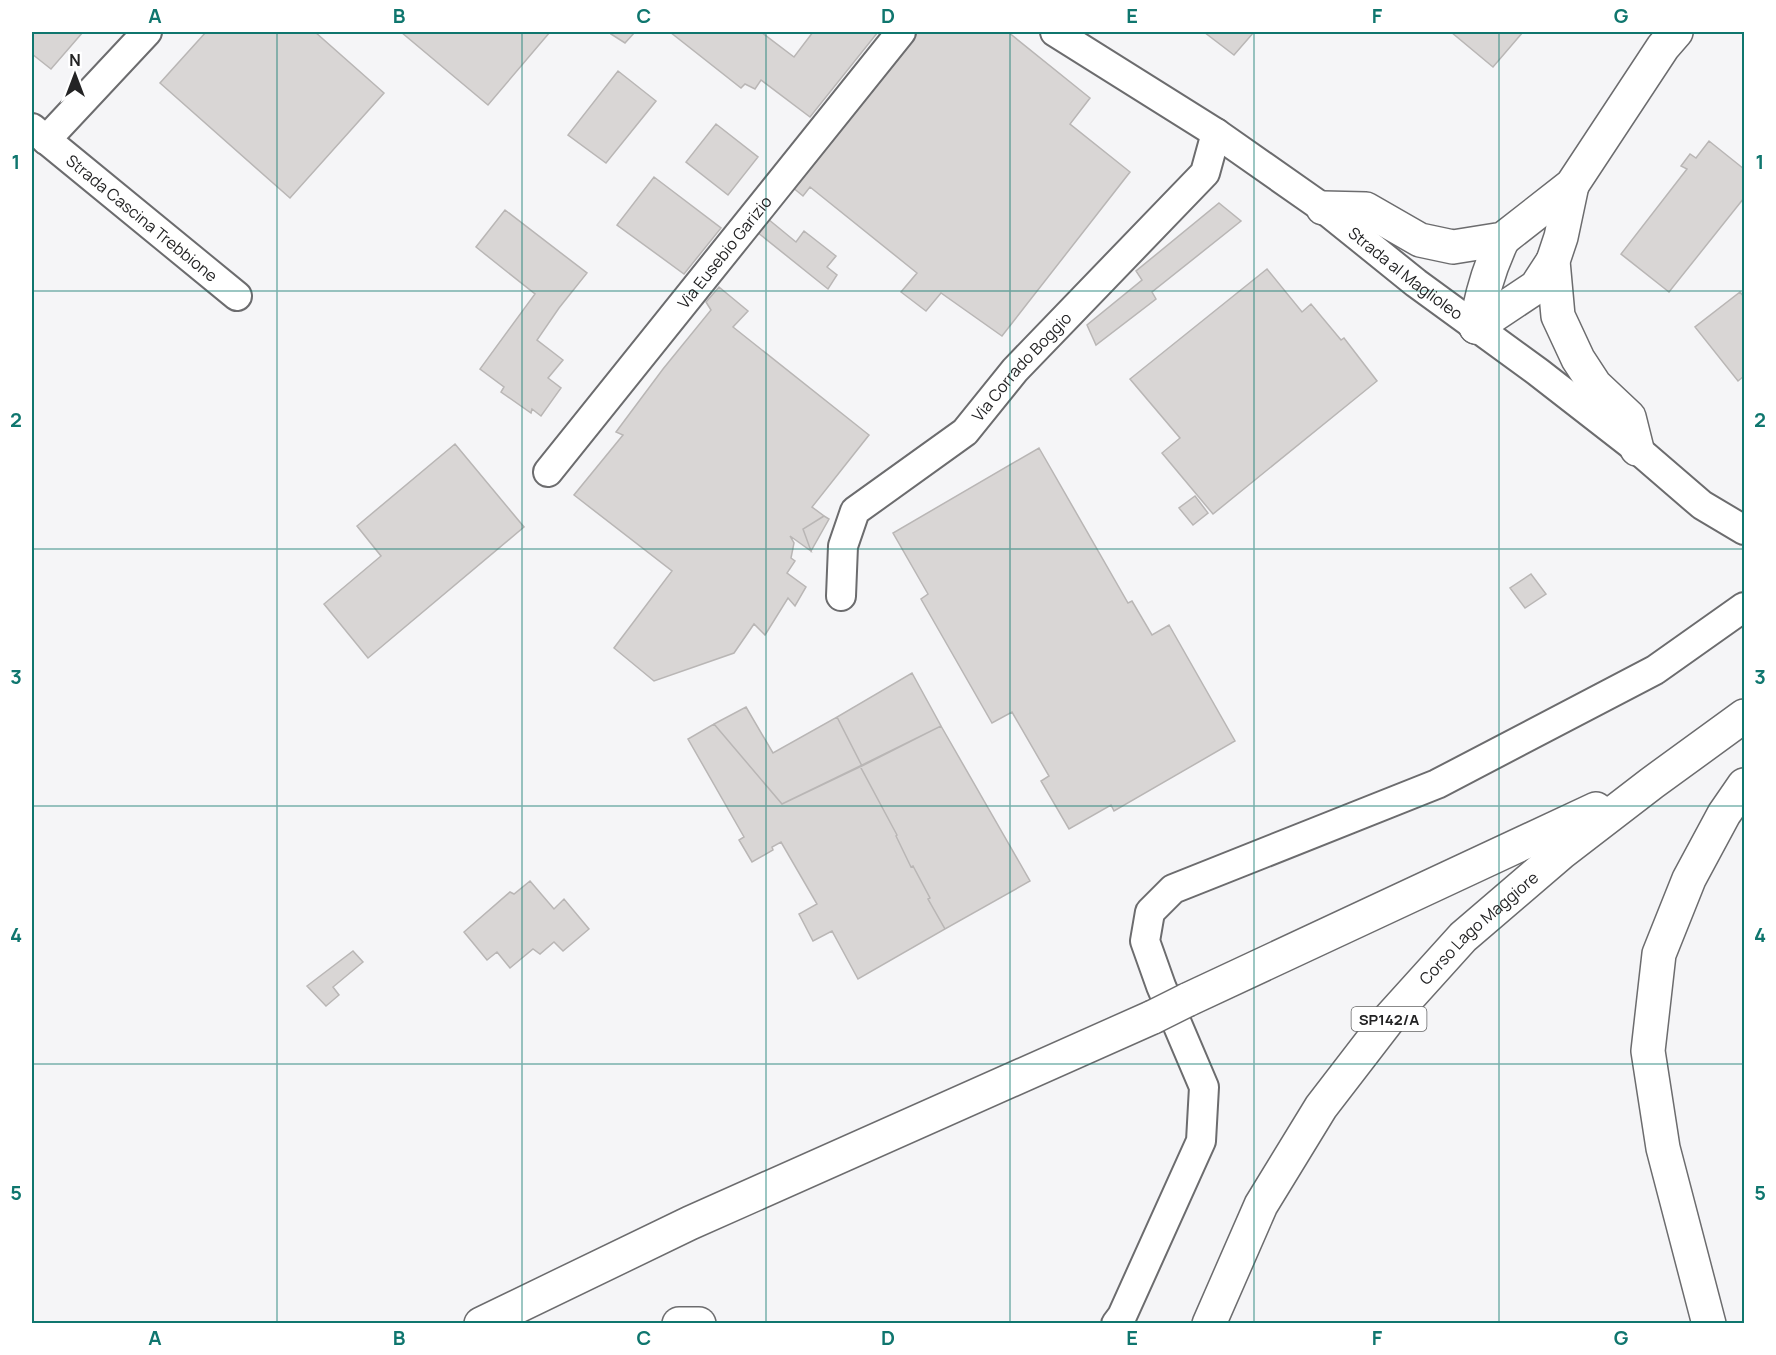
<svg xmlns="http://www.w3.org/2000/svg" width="1776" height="1355" viewBox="0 0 1776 1355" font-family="Manrope,sans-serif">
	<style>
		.building { fill: #d9d6d5; stroke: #b9b6b5; stroke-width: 1.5 }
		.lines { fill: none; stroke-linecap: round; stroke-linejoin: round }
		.minor-casing { stroke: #6c6c6e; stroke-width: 32 }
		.trunk-casing { stroke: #6c6c6e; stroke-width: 36 }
		.minor { stroke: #fff; stroke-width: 28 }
		.trunk { stroke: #fff; stroke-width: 33 }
		.trunk-bridge-casing { stroke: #6c6c6e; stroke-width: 36; stroke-linecap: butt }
		.trunk-bridge { stroke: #fff; stroke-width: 33 }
		.grid { fill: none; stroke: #0f766e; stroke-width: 1.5; stroke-opacity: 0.55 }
		.labels { text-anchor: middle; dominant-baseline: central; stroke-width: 4.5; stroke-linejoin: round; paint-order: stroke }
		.shield { fill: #fff; stroke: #656566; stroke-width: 1.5 }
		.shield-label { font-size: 15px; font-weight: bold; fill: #232324 }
		.street-label { font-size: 16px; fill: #232324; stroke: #fff }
		.neatline { fill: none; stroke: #0f766e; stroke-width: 2 }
		.grid-label { font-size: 20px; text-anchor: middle; font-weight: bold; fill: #0f766e }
	</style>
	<rect width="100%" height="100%" fill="#f5f5f7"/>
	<path class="building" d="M32,32H83L51,69L32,54Z
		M206,32H315L384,93L290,198L160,83Z
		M401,32H550L488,105Z
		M613,32H635L625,43L611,34Z
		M670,32H761L794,57L813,32H878L810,117L761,80L755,89L745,84L741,88Z
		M913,32H1008L1090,98L1070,124L1130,172L1002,336L941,293L926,311L901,292L917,273L810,187L803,196L792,187Z
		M1204,32H1254L1234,55Z
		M1451,32H1523L1493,67Z
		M618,71L656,101L606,163L568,135Z
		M716,124L758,157L728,195L686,162Z
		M1709,141L1744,169V198L1669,292L1621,254L1687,169L1681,166L1690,154L1696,158Z
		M654,177L721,228L684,274L617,225Z
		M1219,203L1241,221L1152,292L1156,299L1096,345L1087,325L1142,280L1136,271Z
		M505,210L587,273L559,308L537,340L563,360L548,378L561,388L541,416L532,409L531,413L501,392L504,387L480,369L535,294L476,247Z
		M768,219L796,242L804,231L836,256L827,267L837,275L828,289L757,232Z
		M1267,269L1302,312L1311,304L1341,340L1344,338L1377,381L1213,514L1162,453L1180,438L1130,379Z
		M719,287L748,311L733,327L869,435L812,507L824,516L803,529L811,551L790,536L794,543L791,558L795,561L787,573L806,587L795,606L788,598L765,635L754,624L734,653L654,681L614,648L672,571L574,495L623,435L616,432L663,369L711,310L706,302Z
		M1740,292L1744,297V376L1738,381L1695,327Z
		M455,444L524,527L368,658L324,604L381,556L357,526Z
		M1039,448L1128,603L1132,601L1152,635L1169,625L1235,741L1114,811L1111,805L1069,829L1041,781L1049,776L1012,712L992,723L921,599L928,594L893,533Z
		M1195,496L1208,513L1193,525L1179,508Z
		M824,516L829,519L811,551L803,529Z
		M1531,574L1546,594L1525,608L1510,588Z
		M912,673L941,726L862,766L837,717Z
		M746,707L773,753L837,717L862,766L782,804L714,724Z
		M714,724L782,804L860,766L897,835L896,836L911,867L913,866L930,898L928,899L945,929L858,979L832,931L813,941L799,914L817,904L781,842L772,847L773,850L752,862L739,840L744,837L688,739Z
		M941,726L1030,881L945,929L928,899L930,898L913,866L911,867L896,836L897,835L860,766Z
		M530,881L554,909L564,899L589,929L563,951L554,942L540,954L533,949L510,968L497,952L487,960L464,932L510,892L514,894Z
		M353,951L363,962L333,987L339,995L326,1006L307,986Z"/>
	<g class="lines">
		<defs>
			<g id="minor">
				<path id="s1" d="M1055,32L1216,133L1323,208L1416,283L1538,372L1637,449L1702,505L1744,530"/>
				<path id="s2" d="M32,128L237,296"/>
				<path d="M46,140L147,32"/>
				<path id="s3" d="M548,472L901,32"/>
				<path id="s4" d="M841,596L843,546L855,511L965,432L1015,370L1205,173L1216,133"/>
				<path d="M1116,1324L1122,1316L1201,1141L1204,1087L1161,986L1145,941L1150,912L1173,889L1437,784L1655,670L1744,607"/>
			</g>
			<g id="trunk">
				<path d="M1572,185L1561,237L1553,261L1558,316L1578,359L1595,385L1629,417L1637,449"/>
				<path d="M1323,208L1366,209L1420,240L1453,247L1503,239L1572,185L1663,47L1676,32"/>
				<path d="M1476,327L1536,287L1553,261"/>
				<path d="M1476,327C1481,296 1489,268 1503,239"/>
				<path d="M1187,1000L1596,809"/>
				<path d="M481,1324L690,1223L1153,1017"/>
				<path d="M679,1324H699"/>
				<path id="s5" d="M1209,1324L1261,1205L1321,1107L1388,1020L1463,937L1561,853L1652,783L1744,716"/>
				<path d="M1709,1324L1663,1148L1648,1051L1659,954L1689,879L1724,814L1744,785"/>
			</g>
		</defs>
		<use href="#minor" class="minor-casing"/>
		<use href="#trunk" class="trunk-casing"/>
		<use href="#minor" class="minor"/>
		<use href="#trunk" class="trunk"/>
		<defs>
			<path id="trunk-bridge" d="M1153,1017L1187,1000"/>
		</defs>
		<use href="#trunk-bridge" class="trunk-bridge-casing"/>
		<use href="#trunk-bridge" class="trunk-bridge"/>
	</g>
	<path class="grid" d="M277,32V1324M522,32V1324M766,32V1324M1010,32V1324M1254,32V1324M1499,32V1324M32,291H1744M32,549H1744M32,806H1744M32,1064H1744"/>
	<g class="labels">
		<rect class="shield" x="1351.5" y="1007" width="75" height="24" rx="4.5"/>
		<g class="shield-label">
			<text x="1389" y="1019">SP142/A</text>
		</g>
		<g class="street-label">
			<text stroke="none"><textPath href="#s2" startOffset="142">Strada Cascina Trebbione</textPath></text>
			<text stroke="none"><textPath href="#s3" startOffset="282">Via Eusebio Garizio</textPath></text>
			<text stroke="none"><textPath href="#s1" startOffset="426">Strada al Maglioleo</textPath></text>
			<text stroke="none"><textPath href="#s4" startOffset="309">Via Corrado Boggio</textPath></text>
			<text stroke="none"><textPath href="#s5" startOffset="484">Corso Lago Maggiore</textPath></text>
		</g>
	</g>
	<rect width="1776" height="1355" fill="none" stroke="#ffffff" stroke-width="66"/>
	<g transform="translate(75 75)" stroke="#ffffff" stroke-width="4.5" paint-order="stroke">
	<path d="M0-4.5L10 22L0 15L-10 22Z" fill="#232324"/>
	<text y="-9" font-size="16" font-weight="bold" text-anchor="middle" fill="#232324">N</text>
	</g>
	<rect x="33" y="33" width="1710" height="1289" class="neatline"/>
	<g class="grid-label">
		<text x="155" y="23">A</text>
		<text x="399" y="23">B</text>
		<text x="644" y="23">C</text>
		<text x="888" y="23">D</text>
		<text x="1132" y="23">E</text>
		<text x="1377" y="23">F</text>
		<text x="1621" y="23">G</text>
		<text x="16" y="169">1</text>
		<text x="1760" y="169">1</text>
		<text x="16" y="427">2</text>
		<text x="1760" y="427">2</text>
		<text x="16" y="684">3</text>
		<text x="1760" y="684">3</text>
		<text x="16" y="942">4</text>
		<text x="1760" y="942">4</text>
		<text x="16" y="1200">5</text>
		<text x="1760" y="1200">5</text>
		<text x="155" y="1345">A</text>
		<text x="399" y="1345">B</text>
		<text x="644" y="1345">C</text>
		<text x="888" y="1345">D</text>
		<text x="1132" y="1345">E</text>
		<text x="1377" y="1345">F</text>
		<text x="1621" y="1345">G</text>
	</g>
</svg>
